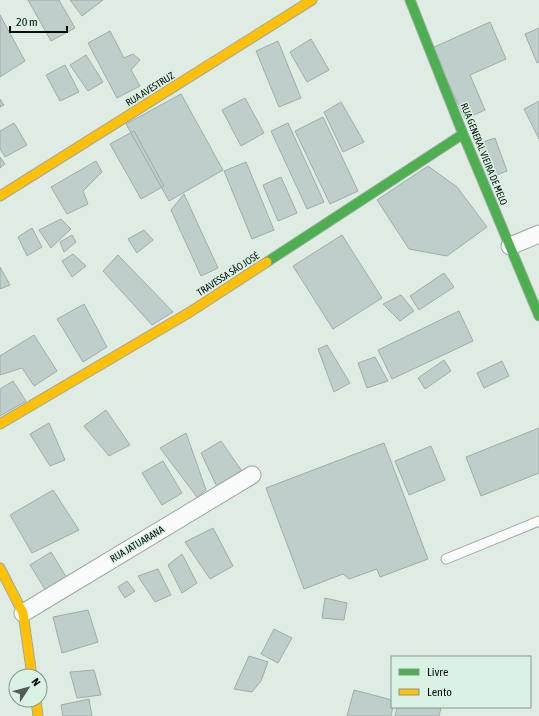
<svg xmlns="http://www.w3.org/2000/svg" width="539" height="716" viewBox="0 0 539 716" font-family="'Asap Condensed',sans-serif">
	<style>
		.building { fill: #becfcb; stroke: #a0aca8 }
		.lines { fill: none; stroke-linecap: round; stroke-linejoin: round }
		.lane-casing { stroke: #9ea8a1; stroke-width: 11 }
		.street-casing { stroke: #9ea8a1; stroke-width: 19 }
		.fast-casing { stroke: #9ea8a1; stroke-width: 11 }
		.slow-casing { stroke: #9ea8a1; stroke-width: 11 }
		.lane { stroke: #fafcfb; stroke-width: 9 }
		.street { stroke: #fafcfb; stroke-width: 17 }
		.fast { stroke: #4caf50; stroke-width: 9 }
		.slow { stroke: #ffc107; stroke-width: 9 }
		.labels { text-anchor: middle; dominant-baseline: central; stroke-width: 3; stroke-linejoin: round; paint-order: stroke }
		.street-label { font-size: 10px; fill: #060e09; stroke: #d9f2e3 }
	</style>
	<rect width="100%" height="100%" fill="#dfece4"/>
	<path class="building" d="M28,0H59L75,28L51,41Z
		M70,0H103L82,16Z
		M0,15L25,61L0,77Z
		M490,22L506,59L470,75L485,110L465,119L432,48Z
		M539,28V62L537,63L525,34Z
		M110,31L124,58L133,54L140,60L131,70L140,86L117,98L88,43Z
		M311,39L329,70L307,82L290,52Z
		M278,41L301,98L279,107L256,51Z
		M86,55L103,82L88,91L70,65Z
		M65,65L79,92L60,101L46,75Z
		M181,94L223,170L169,201L126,124Z
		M245,98L264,133L241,146L222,110Z
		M0,99L4,105L0,107Z
		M539,101V139L524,109Z
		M341,102L364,142L343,152L324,112Z
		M323,117L358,191L330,204L295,131Z
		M14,123L27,145L5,157L0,149V131Z
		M288,123L324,202L307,209L271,131Z
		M134,131L164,186L141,199L110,144Z
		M495,138L507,171L489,178L477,144Z
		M0,157L5,164L0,168Z
		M96,161L102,172L83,191L88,204L67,214L51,187Z
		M246,162L274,230L252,239L224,171Z
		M428,166L457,187L487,227L447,256L409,249L377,200Z
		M281,177L297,213L278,221L263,185Z
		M184,194L218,268L201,276L171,210Z
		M61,219L71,229L51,248L39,230Z
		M32,228L42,247L27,256L18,237Z
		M144,230L153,240L137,253L128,239Z
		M72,235L76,242L64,252L60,242Z
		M342,235L382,298L333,329L293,266Z
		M73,254L86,266L72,277L62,261Z
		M118,255L173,312L152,325L103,271Z
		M0,267L10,285L0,289Z
		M444,273L454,287L419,310L410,296Z
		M401,295L414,311L400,321L383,304Z
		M84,304L107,347L83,362L57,319Z
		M459,311L473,341L392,379L378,350Z
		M34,335L57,371L34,386L22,368L0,375V356Z
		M327,345L350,383L334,392L318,349Z
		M375,357L388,381L367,388L358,363Z
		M444,360L451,371L425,389L418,378Z
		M502,361L509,376L484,388L477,373Z
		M13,381L26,401L0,416V389Z
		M106,410L130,445L109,456L84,426Z
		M49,423L65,460L50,466L30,434Z
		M539,428V473L481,496L466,457Z
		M186,433L206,490L197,497L160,448Z
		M221,441L244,474L217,487L201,453Z
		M384,443L428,559L380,577L377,569L349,579L343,574L304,589L266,488Z
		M431,446L445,480L409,495L395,461Z
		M163,461L182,493L162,505L142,473Z
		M53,490L79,530L32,553L10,515Z
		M213,528L233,566L210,579L185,542Z
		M51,552L67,578L46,591L30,565Z
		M182,554L197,583L182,593L168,565Z
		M158,569L171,595L155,602L138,576Z
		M127,581L135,591L125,598L118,587Z
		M325,598L347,603L344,620L322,618Z
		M88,610L98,642L62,653L53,617Z
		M274,629L292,638L278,663L261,654Z
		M249,656L268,662L261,681L252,692L234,689Z
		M94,670L101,695L77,698L70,672Z
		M354,690L392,700V707H393L391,716H347Z
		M89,699L92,716H63L61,705Z
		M397,707H438L441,708L439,716H395Z"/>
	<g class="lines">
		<defs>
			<path id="lane" d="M446,559L539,521"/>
			<path id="street" d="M510,246L539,234
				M23,613L252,475"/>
			<path id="fast" d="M410,0L463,134L539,316
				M267,262L463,134"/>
			<path id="slow" d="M0,196L312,0
				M0,424L190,312L267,262
				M0,568L23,613L32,676
				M36,700L38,716"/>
		</defs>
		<use href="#lane" class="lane-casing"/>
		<use href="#street" class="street-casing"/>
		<use href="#fast" class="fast-casing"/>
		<use href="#slow" class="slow-casing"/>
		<use href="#lane" class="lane"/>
		<use href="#street" class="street"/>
		<use href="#fast" class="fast"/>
		<use href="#slow" class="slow"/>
	</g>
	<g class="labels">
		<g class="street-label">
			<text transform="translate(150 89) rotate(-32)">RUA AVESTRUZ</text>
			<text transform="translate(484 154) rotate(68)">RUA GENERAL VIEIRA DE MELO</text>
			<text transform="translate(228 274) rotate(-33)">TRAVESSA SÃO JOSÉ</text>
			<text transform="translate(137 544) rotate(-31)">RUA JATUARANA</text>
		</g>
	</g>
	<rect x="391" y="656" width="140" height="52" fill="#d9f2e3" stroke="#85978c"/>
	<rect x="399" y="669" width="20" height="6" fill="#4caf50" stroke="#85978c"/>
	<text x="427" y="676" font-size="12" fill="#060e09">Livre</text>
	<rect x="399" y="689" width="20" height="6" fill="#ffc107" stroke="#85978c"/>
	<text x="427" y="696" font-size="12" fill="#060e09">Lento</text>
	<g transform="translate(28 688) rotate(54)"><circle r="19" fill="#d9f2e3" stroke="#85978c"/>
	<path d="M0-3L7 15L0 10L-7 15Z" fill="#525c56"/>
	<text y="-6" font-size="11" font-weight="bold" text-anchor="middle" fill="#060e09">N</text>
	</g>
	<path d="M10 26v6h57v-6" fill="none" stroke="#060e09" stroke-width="2"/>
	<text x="16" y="26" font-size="12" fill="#060e09" stroke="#d9f2e3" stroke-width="3" paint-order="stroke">20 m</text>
</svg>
